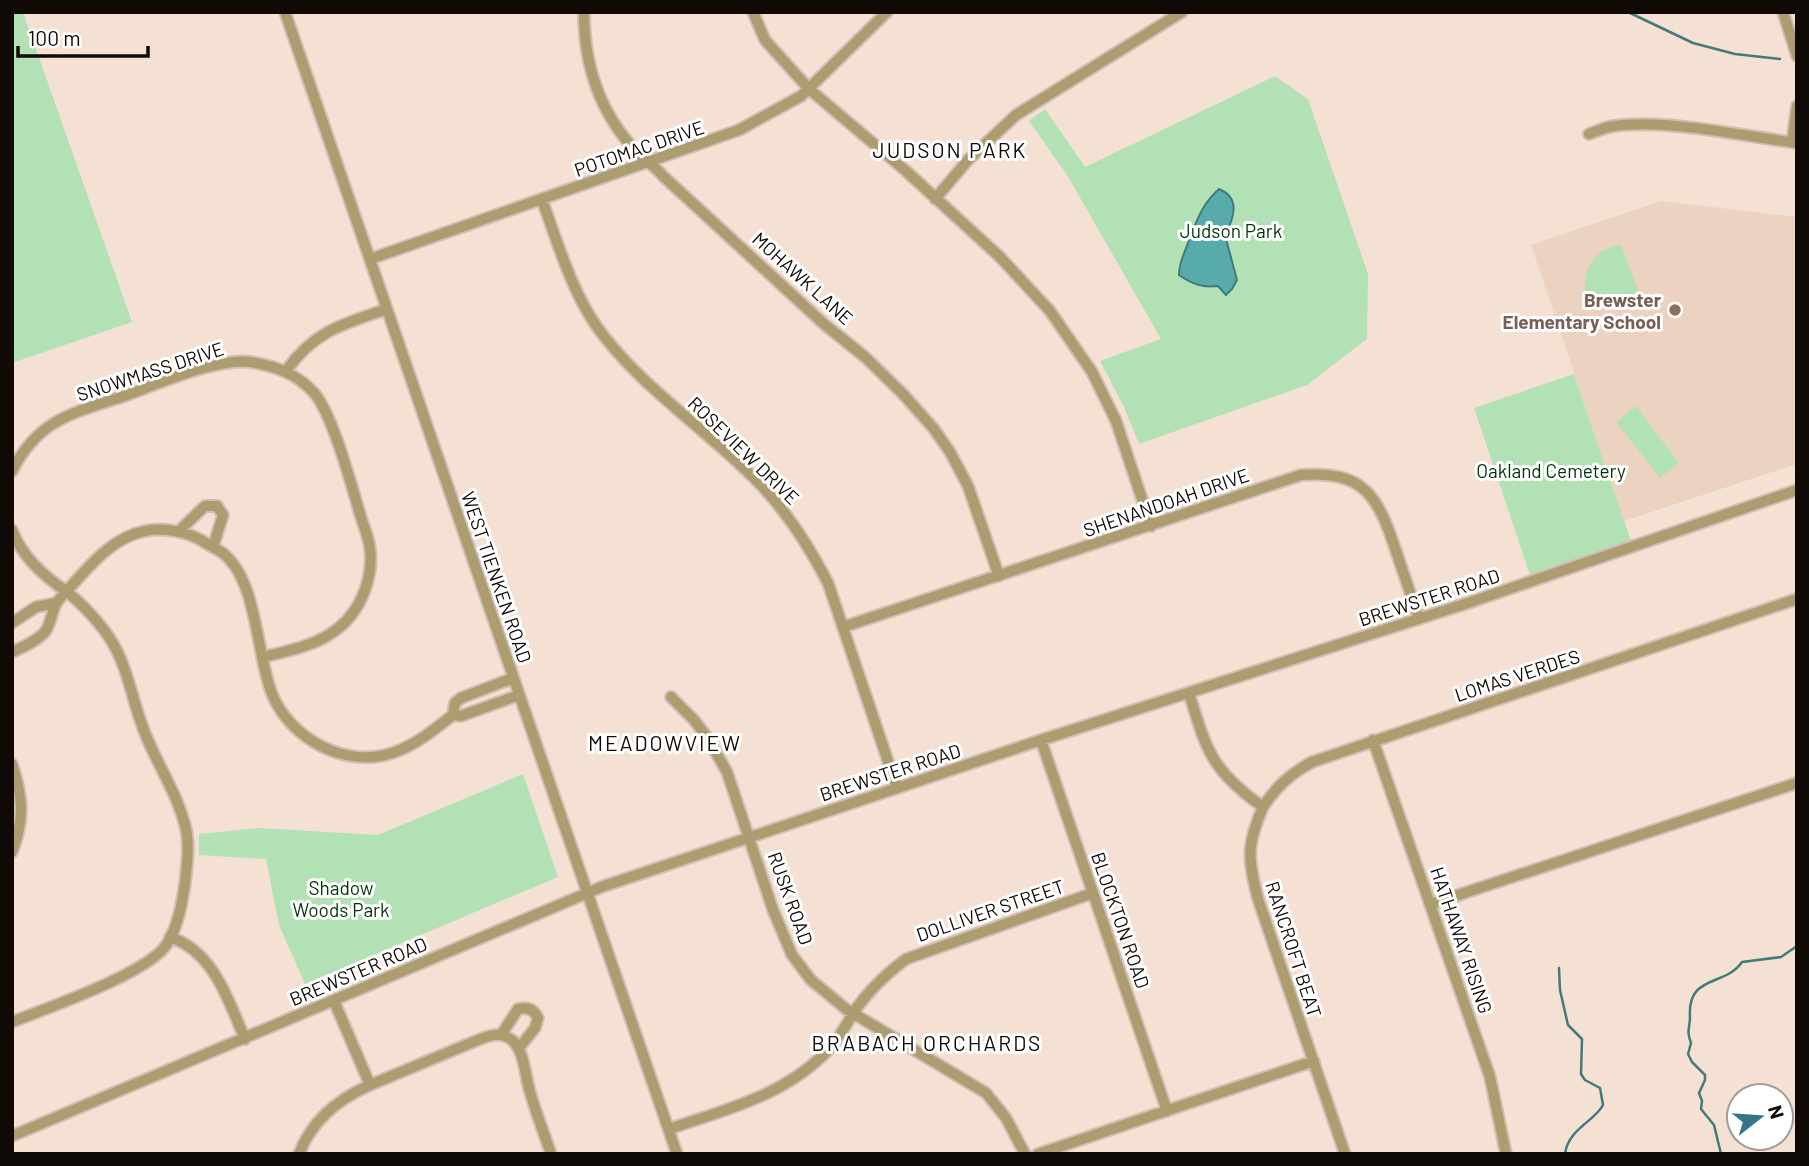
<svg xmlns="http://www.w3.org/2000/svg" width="1809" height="1166" viewBox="0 0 1809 1166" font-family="Barlow,sans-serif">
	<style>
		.built { fill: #ecd3c1 }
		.green { fill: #b3e1b6 }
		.water { fill: #58abab; stroke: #427b7a; stroke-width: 2 }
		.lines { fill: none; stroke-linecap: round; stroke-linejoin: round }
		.stream { stroke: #427b7a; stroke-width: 2.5 }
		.minor-casing { stroke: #d0bfb3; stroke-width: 14 }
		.minor { stroke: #ac9c70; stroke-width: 10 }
		.education-dot { fill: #8d6e63; stroke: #fff; stroke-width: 2.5 }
		.labels { text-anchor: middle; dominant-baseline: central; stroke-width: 6; stroke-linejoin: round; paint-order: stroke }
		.street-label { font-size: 19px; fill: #100a06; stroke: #fff }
		.park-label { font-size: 19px; fill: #00350b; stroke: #fff }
		.education-label { font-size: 19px; font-weight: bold; fill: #785e54; stroke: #fff; text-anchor: end }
		.neighbourhood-label { font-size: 21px; letter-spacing: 2px; fill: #100a06; stroke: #fff }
	</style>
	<rect width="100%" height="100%" fill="#f4e1d4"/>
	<path class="built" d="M1661,201L1797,217V464L1624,521L1531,245Z"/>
	<path class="green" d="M12,12H23L132,322L12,363Z
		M1275,76L1308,99L1368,274L1367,339L1307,385L1139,444L1124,407L1100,361L1161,339L1067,175L1029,121L1045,109L1085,167Z
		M1621,245L1638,290L1636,296L1593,311C1576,283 1587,249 1621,245Z
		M1574,374L1631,541L1530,575L1474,408Z
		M1636,406L1679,463L1660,478L1616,422Z
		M523,774L558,877L305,984L279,925L266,859L199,855V834L259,828L378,835Z"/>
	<path class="water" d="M1219,189C1241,198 1234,218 1225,235L1237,280L1232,289L1226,295L1218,286C1202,288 1192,284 1179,275C1179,262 1184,254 1188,243C1197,221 1201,205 1219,189Z"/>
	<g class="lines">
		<path class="stream" d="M1628,12L1693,43L1735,54L1780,59
			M1559,968L1560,990L1568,1025L1582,1039L1581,1074L1585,1080L1600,1088L1603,1105C1595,1121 1568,1129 1565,1154
			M1721,1154L1714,1125L1701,1109L1702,1101L1699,1093L1705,1080V1075L1692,1062L1688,1054L1691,1043C1686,1030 1690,1028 1690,1017C1687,974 1725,987 1742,962L1781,957L1797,946"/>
		<defs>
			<path id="minor" d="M285,12L677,1154
				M584,12C584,65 599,112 636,151C644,160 655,166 663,176L824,324L865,357L903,394L934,429L950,452L968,486L999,576
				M753,12L765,40L809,89L906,171L1000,257L1050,311L1092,372L1116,421L1151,526
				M1783,12L1797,56
				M1589,134C1597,131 1606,127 1614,126C1665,119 1744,136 1797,143
				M1792,142L1797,106
				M935,199L968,160L1016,115L1182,12
				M542,200C558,243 571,290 597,327C641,388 707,429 759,483C788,513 809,546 828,583L897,788
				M370,259L739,130L801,96L887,12
				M286,371C314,331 343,324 387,309
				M12,471C39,418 74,413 127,395C157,384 220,357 250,362C275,366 298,374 315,394C333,416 351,484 360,514C363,525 369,537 370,549C373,570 366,593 355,610C334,642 297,649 263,657
				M12,530C22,557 44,576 67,592C80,602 94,617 104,630C129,662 131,702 147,738C159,767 177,794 185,825C190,844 187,864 185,883C182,904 178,926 167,944C149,973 47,1008 12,1022
				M178,532L205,506H217L223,515L213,547
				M12,623L36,607L56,603
				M843,627L1301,475C1365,470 1378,497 1396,551C1404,574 1411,596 1419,619
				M12,652C23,647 35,642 44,633C51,626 51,613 56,604C60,597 68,590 73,584C93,562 114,537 145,531C165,527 189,532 206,543C212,547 219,550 224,554C258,583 256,654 272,694C290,739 347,770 395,752C417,744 435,729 453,715
				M513,678L461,698L455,703L453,715L461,716L519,695
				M1189,693C1207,752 1212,771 1263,807C1246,846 1248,859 1258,899L1345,1154
				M671,697L694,720L707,737L727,772L773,910L792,955L811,980L846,1009L986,1093L1006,1118L1025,1154
				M1041,740L1167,1111
				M1373,740L1490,1077L1506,1154
				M12,764C23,798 25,818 12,852
				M1263,807C1276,787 1290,774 1312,762L1797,599
				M1431,904L1797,783
				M170,937C214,952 228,1000 245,1039
				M501,1035L518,1009C529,1007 533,1009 538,1018L535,1028L519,1048
				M370,1085L478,1040C490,1035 502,1031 513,1041C525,1053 525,1076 530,1092C536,1113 544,1133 551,1154
				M669,1129C727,1109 787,1095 830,1048C840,1037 846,1025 854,1012C868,991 886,974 906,959L1093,893
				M12,1136L604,886L1041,740L1468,603L1797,490
				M299,1154C312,1120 338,1099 370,1085L334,1001
				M1038,1154L1314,1061"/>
		</defs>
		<use href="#minor" class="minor-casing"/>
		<use href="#minor" class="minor"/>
	</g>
	<circle class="education-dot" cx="1675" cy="310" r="7"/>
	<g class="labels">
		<g class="street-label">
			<text transform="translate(639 148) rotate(-19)">POTOMAC DRIVE</text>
			<text transform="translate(803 278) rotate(42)">MOHAWK LANE</text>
			<text transform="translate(150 371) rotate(-18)">SNOWMASS DRIVE</text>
			<text transform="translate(744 450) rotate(44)">ROSEVIEW DRIVE</text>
			<text transform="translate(1166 502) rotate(-19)">SHENANDOAH DRIVE</text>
			<text transform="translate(497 577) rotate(71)">WEST TIENKEN ROAD</text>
			<text transform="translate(1429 597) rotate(-18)">BREWSTER ROAD</text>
			<text transform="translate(1517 675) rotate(-18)">LOMAS VERDES</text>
			<text transform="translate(890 772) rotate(-18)">BREWSTER ROAD</text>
			<text transform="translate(791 898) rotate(70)">RUSK ROAD</text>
			<text transform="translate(990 910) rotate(-19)">DOLLIVER STREET</text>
			<text transform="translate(1121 920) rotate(71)">BLOCKTON ROAD</text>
			<text transform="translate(1462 940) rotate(71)">HATHAWAY RISING</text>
			<text transform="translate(1294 949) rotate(72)">RANCROFT BEAT</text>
			<text transform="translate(358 971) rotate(-23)">BREWSTER ROAD</text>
		</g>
		<g class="park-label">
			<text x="1231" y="230">Judson Park</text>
			<text x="1551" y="470">Oakland Cemetery</text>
			<text x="341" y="887">Shadow<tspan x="341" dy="22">Woods Park</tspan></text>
		</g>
		<g class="education-label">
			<text x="1661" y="299">Brewster<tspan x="1661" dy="22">Elementary School</tspan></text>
		</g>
		<g class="neighbourhood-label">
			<text x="950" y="149">JUDSON PARK</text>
			<text x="665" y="742">MEADOWVIEW</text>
			<text x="927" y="1042">BRABACH ORCHARDS</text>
		</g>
	</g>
	<rect width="1809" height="1166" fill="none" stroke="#100a06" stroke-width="28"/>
	<g transform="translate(1760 1117) rotate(73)"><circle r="33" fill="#ffffff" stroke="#9f9d9b" stroke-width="2"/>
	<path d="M0-5L12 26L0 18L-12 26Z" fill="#357489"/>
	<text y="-10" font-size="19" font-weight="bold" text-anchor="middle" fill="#100a06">N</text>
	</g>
	<path d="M18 46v10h130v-10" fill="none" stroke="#100a06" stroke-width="3.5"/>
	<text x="28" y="46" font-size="21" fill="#100a06" stroke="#ffffff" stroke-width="5" paint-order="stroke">100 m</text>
</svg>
